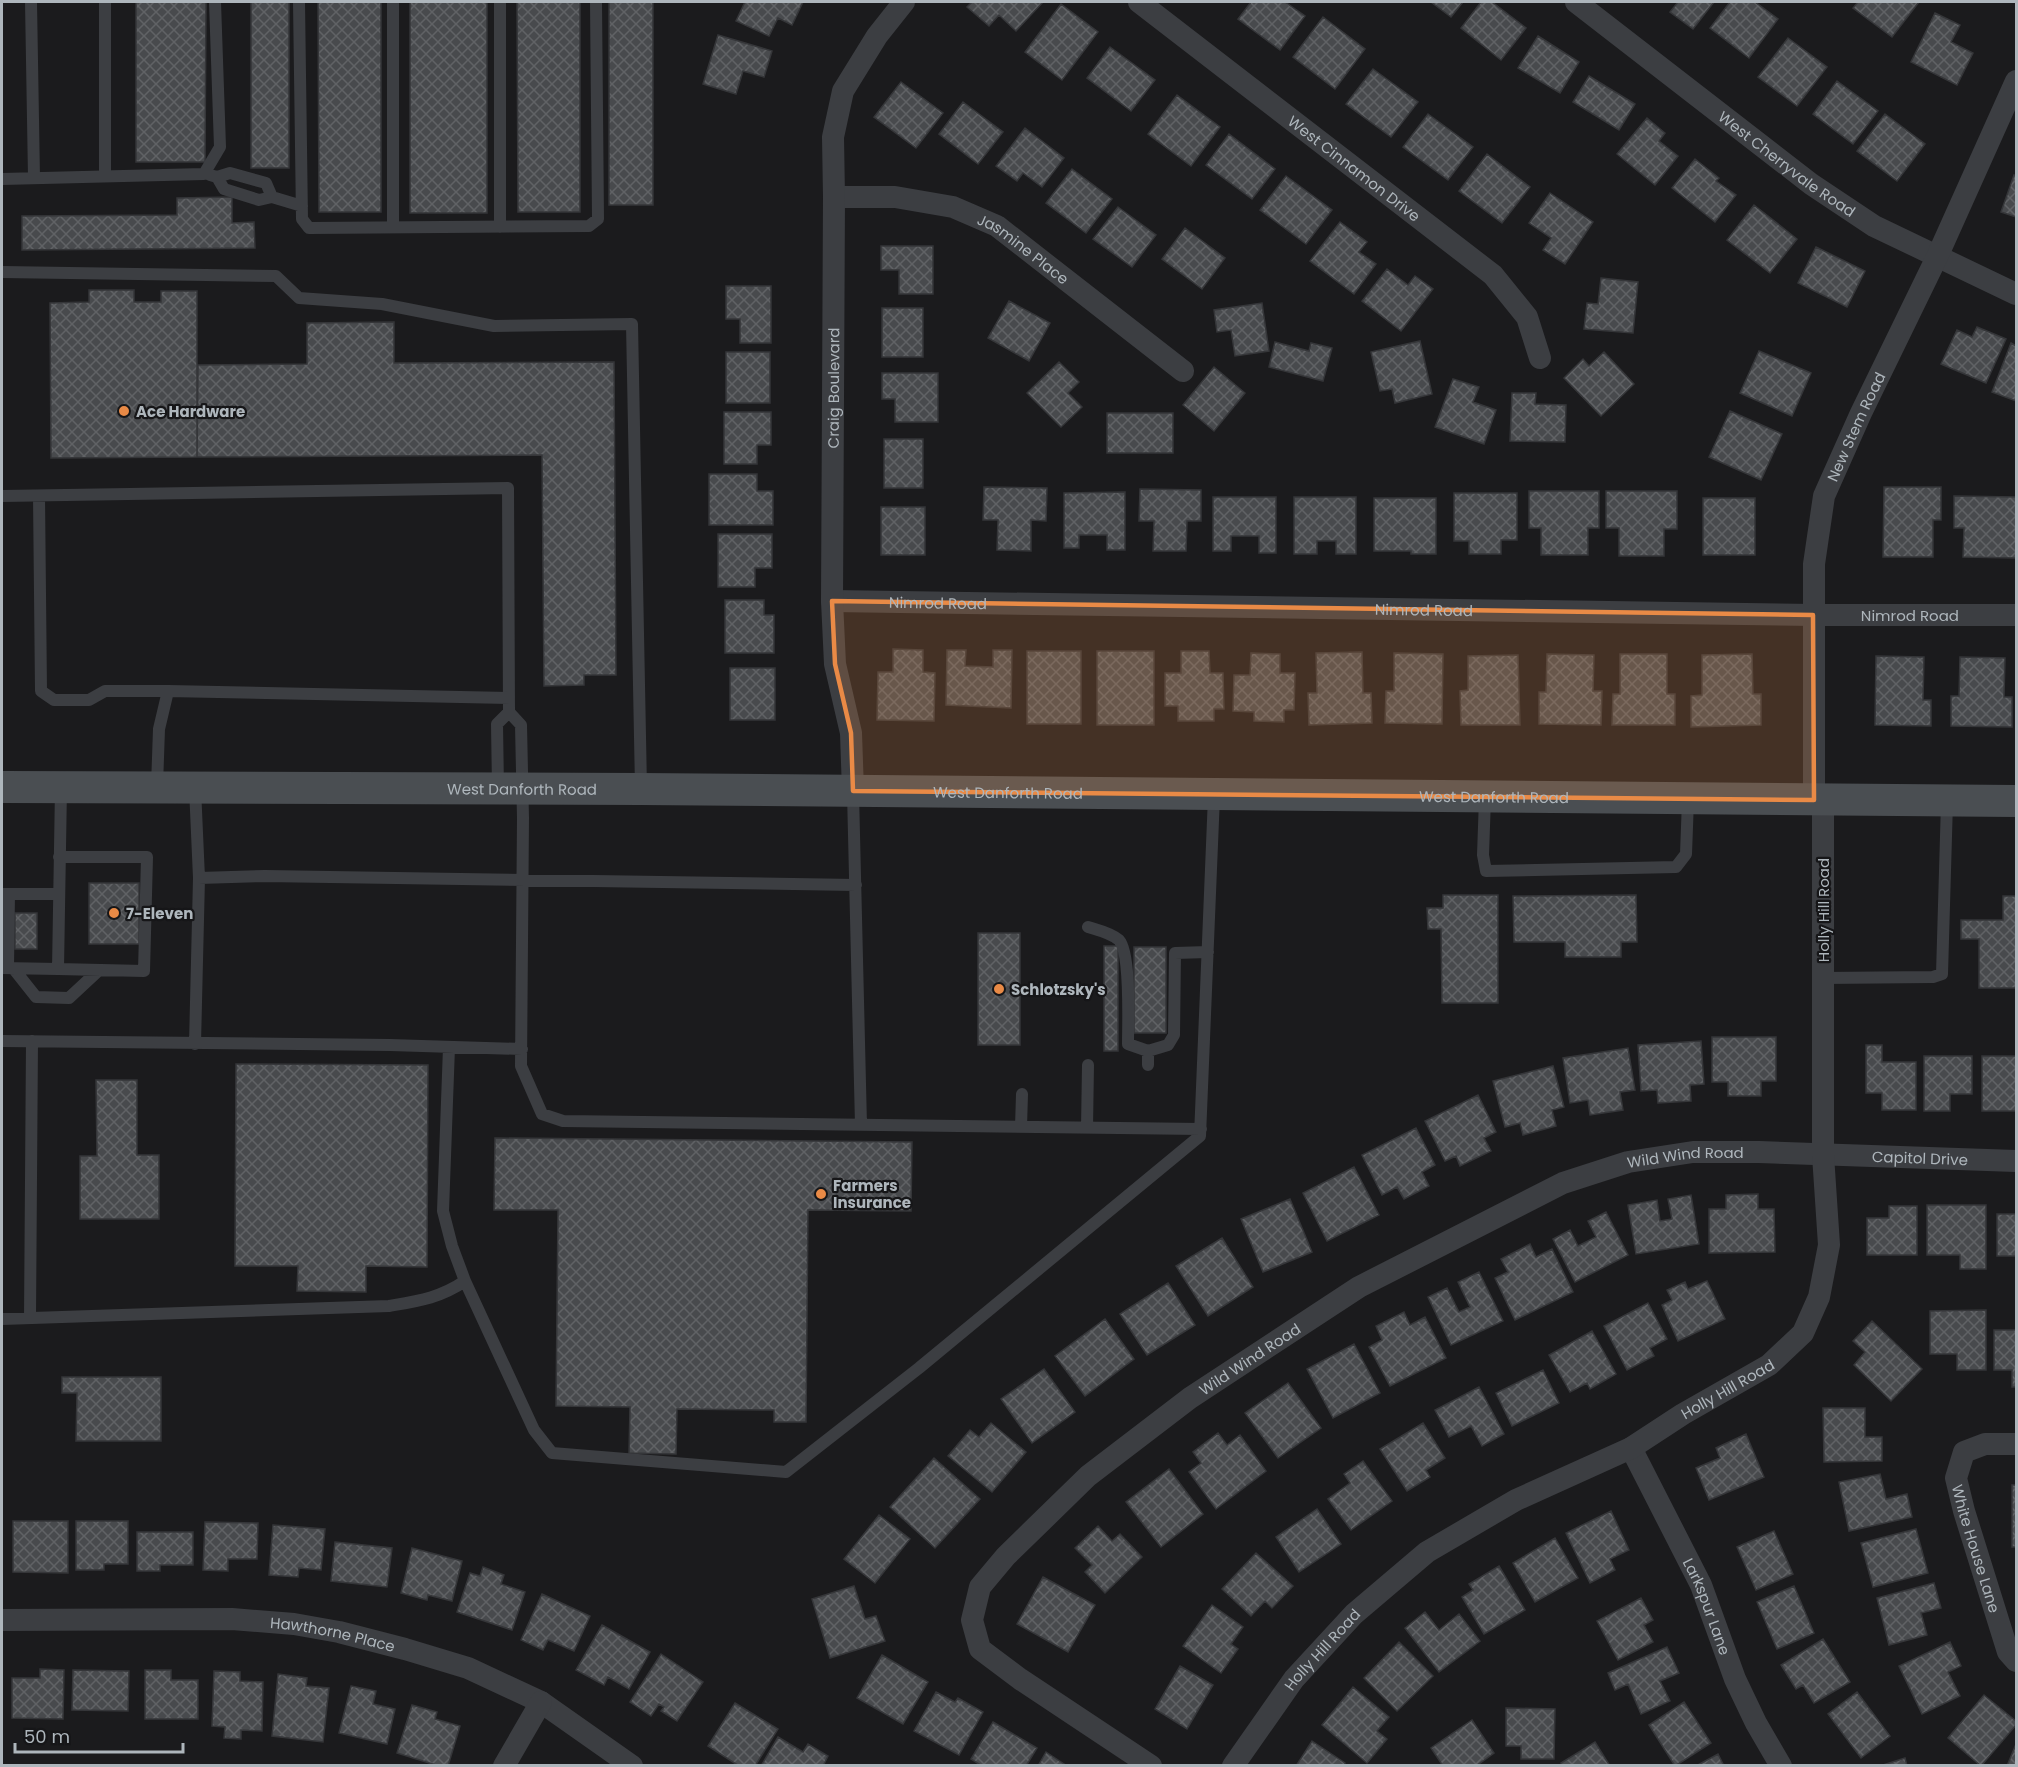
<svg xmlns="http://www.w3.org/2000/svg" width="2018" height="1767" viewBox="0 0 2018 1767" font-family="Poppins,sans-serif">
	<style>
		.building { fill: url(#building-cross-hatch); stroke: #353639; stroke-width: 1.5 }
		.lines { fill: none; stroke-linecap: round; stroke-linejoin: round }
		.lane { stroke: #3c3e42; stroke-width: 12 }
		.street { stroke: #3c3e42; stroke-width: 22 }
		.secondary { stroke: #4a4e52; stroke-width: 32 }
		.marked { fill: #e98a46; fill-opacity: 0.2; stroke: #e98a46; stroke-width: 4.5; stroke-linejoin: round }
		.poi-dot { fill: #e98a46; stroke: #161618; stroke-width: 2 }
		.labels { text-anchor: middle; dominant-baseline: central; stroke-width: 4.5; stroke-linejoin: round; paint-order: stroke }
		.street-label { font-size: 15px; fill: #aeb6bc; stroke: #161618 }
		.poi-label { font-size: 15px; font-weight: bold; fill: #aeb6bc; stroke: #161618; text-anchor: start }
	</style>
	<defs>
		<pattern id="building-cross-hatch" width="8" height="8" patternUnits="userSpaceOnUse" patternTransform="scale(1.5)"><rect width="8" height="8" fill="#484a4d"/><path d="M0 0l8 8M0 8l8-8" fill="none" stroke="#606265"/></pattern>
	</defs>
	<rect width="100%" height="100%" fill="#1b1b1d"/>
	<path class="building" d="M136,2H206L205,162H136Z
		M251,2H289V168H251Z
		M318,2H381V212H319Z
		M410,2H487V213H410Z
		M517,2H580V212H518Z
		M609,2H653V205H609Z
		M745,2H803L792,25L778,18L769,36L736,21Z
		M972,2H1043L1016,31L999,15L989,26L967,7Z
		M1251,2H1285L1305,16L1280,50L1238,19Z
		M1431,2H1463L1451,17Z
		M1481,2H1492L1526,28L1501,60L1461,28Z
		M1678,2H1714L1693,29L1670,12Z
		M1730,2H1755L1778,19L1749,58L1710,28Z
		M1858,2H1919L1892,37L1853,8Z
		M1061,4L1098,32L1062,80L1025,52Z
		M1935,13L1960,25L1951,42L1973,53L1957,85L1911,62Z
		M1323,17L1365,49L1335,89L1293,57Z
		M718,35L772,51L764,77L743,71L736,94L703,84Z
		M1538,36L1579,62L1560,93L1518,68Z
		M1788,38L1827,67L1797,106L1758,77Z
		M1110,47L1155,80L1131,111L1087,78Z
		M1373,69L1418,102L1391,137L1346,104Z
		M1589,76L1635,104L1619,130L1573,102Z
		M1837,81L1878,111L1853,144L1813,114Z
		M901,82L943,113L916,148L874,117Z
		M1177,95L1220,127L1191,166L1148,134Z
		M963,102L1003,132L978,164L939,134Z
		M1428,114L1473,147L1448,180L1403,147Z
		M1885,114L1925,144L1897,181L1857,151Z
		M1647,118L1665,133L1659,141L1678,156L1655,185L1617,154Z
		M1025,128L1064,158L1042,187L1023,173L1017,181L996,166Z
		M1229,134L1275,169L1252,199L1206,165Z
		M1487,154L1530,187L1502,223L1459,191Z
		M1695,159L1719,178L1716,181L1736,195L1715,222L1672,188Z
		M1072,169L1112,199L1086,233L1046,203Z
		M2014,175L2016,176V217L2001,212Z
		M1286,176L1332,210L1306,244L1260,210Z
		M1550,193L1593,222L1565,264L1543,250L1551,238L1529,223Z
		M232,197V223L254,222L255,248L22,250V216L177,215V198Z
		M1754,205L1797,239L1770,273L1727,240Z
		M1118,207L1156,235L1132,267L1093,239Z
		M1340,222L1367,242L1359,252L1376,264L1354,294L1310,261Z
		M1185,228L1225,258L1202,289L1162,259Z
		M881,246H933V294H899V270H881Z
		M1816,247L1865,271L1847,307L1798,283Z
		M1387,269L1408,285L1415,276L1433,289L1401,331L1362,301Z
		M1601,278L1638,282L1633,333L1584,329L1587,303L1598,304Z
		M726,286H771V343H740V319H726Z
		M89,290H134V302H161V291H197V457L51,458L50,303L89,302Z
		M1009,301L1050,323L1029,361L988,338Z
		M1262,303L1269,351L1235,356L1231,330L1217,332L1214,310Z
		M882,308H923V357H882Z
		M394,322V363L614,362L616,675H584V685L544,686L542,455L197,457L198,365L307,364V323Z
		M1977,327L2006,339L1986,383L1941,364L1957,330L1972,337Z
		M1420,341L1432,394L1395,403L1392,389L1380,391L1371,352Z
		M1275,342L1309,351L1311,343L1332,348L1323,381L1269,367Z
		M2011,343L2016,346V401L1992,392Z
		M1759,351L1811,373L1792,416L1740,393Z
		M726,352H770V403H726Z
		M1604,352L1634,384L1601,416L1564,378L1583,359L1589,366Z
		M1059,362L1079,382L1068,393L1082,407L1061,427L1027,393Z
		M1214,367L1245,393L1214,431L1183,405Z
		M882,373H938V422H895V399H882Z
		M1453,379L1479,387L1473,402L1496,410L1484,444L1435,427Z
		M1512,393H1536L1535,404L1566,405L1565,442L1510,441Z
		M1730,411L1782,434L1761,480L1709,457Z
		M724,412H771V445H757V464H724Z
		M1107,413H1173V453H1107Z
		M884,439H923V488H884Z
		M709,474H757V491H773V525H709Z
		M984,487L1047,488L1046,521L1031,520V551L997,550L998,520H983Z
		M1884,487H1941V520H1933V557H1883Z
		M1140,489L1201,490V521H1187L1186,551H1153L1154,521H1139Z
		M1529,491H1599V528H1588V555H1541V528H1529Z
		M1606,491H1677V529H1664V556H1619V528H1606Z
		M1125,492V550H1107V535H1079V548H1064V493Z
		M1454,493H1517V540H1501V554H1469V541H1454Z
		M1954,496L2016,497V558L1963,557L1964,528H1954Z
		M1213,497H1276V553H1259V536H1231V551H1213Z
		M1294,497H1356V554H1336V541H1317V554H1294Z
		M1374,498H1436V554H1411V551H1374Z
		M1703,498H1755V555H1703Z
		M881,507H925V555H881Z
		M718,534H772V568H755V587H718Z
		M725,600H764V615H774V653H725Z
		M893,649L923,650V672L935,673L934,721L877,720L878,672H893Z
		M947,650H966L965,666L993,667V650H1012L1011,708L946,705Z
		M1027,651H1081V724H1027Z
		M1097,651H1154V725H1097Z
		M1181,651H1209L1210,673H1223L1224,709H1214V721H1178V706H1165V673H1181Z
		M1362,652L1363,693H1371L1372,723L1309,725L1308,693H1317L1316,653Z
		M1251,653L1280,654V673H1295L1294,710H1284V722L1254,721V712L1233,711L1234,675H1250Z
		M1394,653L1443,654L1442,724L1385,723L1386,691H1394Z
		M1547,654L1594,655L1593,691H1602L1601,725L1539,724V692H1546Z
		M1620,654H1667V694H1675V725H1612L1613,694H1620Z
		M1752,654L1753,694H1761V725L1691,727V696L1702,695V655Z
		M1518,655L1520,725H1461L1460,691L1468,690V656Z
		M1876,656L1924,657L1923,700H1931V726L1875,725Z
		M1960,657L2005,658L2004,697H2012V727L1951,726V696H1959Z
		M730,668H775V720H730Z
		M89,883H139V944H89Z
		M1443,895H1498V1003H1442L1441,929H1428L1427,908H1443Z
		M1636,895L1637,942H1621V957H1565V942H1514L1513,896Z
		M2003,896H2016V988H1979V939H1961V920H2003Z
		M15,913H37V949H15Z
		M978,933H1020V1045H978Z
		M1104,946H1118V1051H1104Z
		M1134,947H1166V1033H1134Z
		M1712,1037H1776V1081H1761V1096H1728V1082H1712Z
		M1701,1041L1704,1084L1690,1085L1691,1101L1658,1103L1657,1090L1641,1091L1638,1045Z
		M1866,1045H1882V1062H1916V1110H1882V1093H1866Z
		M1628,1048L1635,1090L1620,1092L1623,1110L1590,1115L1588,1100L1570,1103L1563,1058Z
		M1924,1056H1972V1094H1950V1111H1924Z
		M1982,1056H2016V1111H1982Z
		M236,1064L428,1065L427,1267L366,1266V1292L297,1291L298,1266H235Z
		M1553,1066L1564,1107L1552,1110L1556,1126L1523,1135L1520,1123L1505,1127L1493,1081Z
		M96,1080H137V1155H159V1219H80V1156H97Z
		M1478,1095L1496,1132L1484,1138L1491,1151L1460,1166L1456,1156L1445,1161L1425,1121Z
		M1416,1128L1435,1165L1422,1172L1429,1186L1404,1199L1397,1187L1382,1195L1362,1155Z
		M495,1138L912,1142L911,1211L808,1210L806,1422H774V1410L677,1409L676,1454L629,1453L630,1407L556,1406L558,1210H494Z
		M1354,1167L1379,1215L1327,1241L1303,1193Z
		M1758,1194V1209H1774L1775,1252L1709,1253V1209H1726V1195Z
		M1691,1195L1699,1244L1636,1254L1628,1205L1657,1200L1660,1221L1672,1219L1668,1199Z
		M1290,1199L1312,1252L1263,1272L1241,1219Z
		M1927,1205H1986V1269H1960V1255H1927Z
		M1889,1206H1917V1255H1867V1218H1889Z
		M1606,1212L1628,1255L1575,1282L1553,1239L1570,1230L1578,1246L1596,1237L1588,1221Z
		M1997,1214H2016V1256H1997Z
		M1222,1238L1253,1287L1208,1316L1176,1266Z
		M1530,1244L1536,1257L1552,1249L1573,1292L1515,1320L1495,1278L1508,1272L1501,1259Z
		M1479,1272L1503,1321L1451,1345L1428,1297L1447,1288L1459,1312L1470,1307L1458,1282Z
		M1707,1281L1725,1319L1678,1341L1662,1305L1672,1300L1667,1290L1685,1282L1688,1289Z
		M1168,1283L1195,1325L1147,1355L1120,1314Z
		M1648,1303L1667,1339L1650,1348L1654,1356L1627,1370L1604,1326Z
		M1986,1310V1370H1957V1354H1930V1311Z
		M1404,1312L1410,1325L1425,1317L1446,1358L1390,1386L1369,1347L1382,1340L1376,1326Z
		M1105,1319L1134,1359L1085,1396L1055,1356Z
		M1872,1321L1922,1369L1891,1401L1854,1365L1865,1352L1853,1341Z
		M1994,1330H2016V1387H2012V1370H1994Z
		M1592,1331L1616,1374L1590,1389L1587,1383L1570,1392L1549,1355Z
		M1354,1344L1380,1393L1333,1418L1307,1369Z
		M1044,1369L1075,1412L1032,1443L1001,1399Z
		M1543,1370L1559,1403L1512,1426L1496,1393Z
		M62,1377H161V1441H76L77,1393H62Z
		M1288,1383L1321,1428L1278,1458L1245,1413Z
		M1479,1387L1504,1434L1482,1446L1471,1426L1449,1437L1435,1410Z
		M1823,1408H1865V1437H1882V1461L1824,1462Z
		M991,1423L1026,1452L992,1492L948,1456L970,1430L979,1437Z
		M1423,1423L1445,1458L1426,1470L1430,1477L1407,1491L1380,1449Z
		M1218,1433L1227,1445L1240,1435L1266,1471L1216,1509L1189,1472L1201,1463L1193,1452Z
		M1746,1434L1764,1477L1709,1500L1696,1468L1720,1458L1716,1448Z
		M934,1458L980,1499L935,1548L890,1507Z
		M1363,1461L1392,1501L1351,1530L1328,1499L1350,1483L1344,1474Z
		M1169,1469L1203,1514L1161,1547L1126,1502Z
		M1880,1474L1886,1499L1907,1494L1912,1517L1849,1531L1839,1482Z
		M2012,1485H2016V1547H2012Z
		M1317,1509L1341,1544L1299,1572L1276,1537Z
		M1611,1511L1629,1550L1610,1559L1615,1570L1590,1583L1566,1533Z
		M879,1515L910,1539L875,1583L844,1559Z
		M13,1521H68V1573L13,1572Z
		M76,1521H128V1564H104V1570H76Z
		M205,1522L258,1523L257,1559H228V1571L203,1570Z
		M273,1525L325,1529L321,1570L299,1568L298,1577L269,1575Z
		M1098,1526L1112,1541L1120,1534L1142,1557L1105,1593L1085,1572L1092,1565L1075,1548Z
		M1916,1529L1928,1573L1873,1587L1861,1543Z
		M1774,1531L1793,1574L1756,1590L1737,1547Z
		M137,1532H193V1565H160V1571H137Z
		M1555,1538L1578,1578L1535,1602L1513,1563Z
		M335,1542L392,1548L387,1587L331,1581Z
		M412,1548L462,1561L452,1601L428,1595L427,1600L401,1593Z
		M1256,1553L1293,1586L1272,1608L1265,1601L1251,1616L1222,1589Z
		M1499,1566L1525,1610L1484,1634L1462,1597L1473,1590L1469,1584Z
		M483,1567L504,1575L501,1584L525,1592L512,1630L457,1612L470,1573L480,1576Z
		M1043,1577L1095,1605L1068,1652L1017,1624Z
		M1934,1583L1941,1608L1921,1613L1927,1635L1889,1645L1877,1598Z
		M854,1586L865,1619L876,1616L885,1641L830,1658L812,1599Z
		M1794,1586L1814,1633L1777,1649L1757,1602Z
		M542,1594L590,1616L574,1651L548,1640L543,1650L521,1640Z
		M1641,1598L1653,1620L1644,1625L1653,1642L1618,1660L1597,1621Z
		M1212,1605L1243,1627L1231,1644L1238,1649L1221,1673L1183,1646Z
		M1425,1612L1439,1630L1459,1614L1480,1641L1439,1672L1405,1628Z
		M602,1625L650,1652L629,1689L608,1677L604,1685L576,1670Z
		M1823,1639L1850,1682L1814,1703L1803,1685L1796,1689L1781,1665Z
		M1399,1642L1433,1676L1397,1711L1364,1678Z
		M1950,1642L1961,1666L1948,1672L1960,1696L1922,1714L1899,1666Z
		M1667,1647L1679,1673L1660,1681L1670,1701L1641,1714L1628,1684L1615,1690L1608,1673Z
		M661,1654L703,1682L677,1721L661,1711L664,1707L659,1704L651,1716L630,1702Z
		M882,1655L928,1682L903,1724L857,1698Z
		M1180,1666L1213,1685L1187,1729L1155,1709Z
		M40,1669L64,1670L63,1719L12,1718V1678H40Z
		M73,1670L129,1671L128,1711L72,1710Z
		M145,1670H171V1680H198V1719H145Z
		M214,1671L240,1672V1681L263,1682L262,1731L241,1730V1739L224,1738L225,1727L212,1726Z
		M278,1674L307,1678L306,1686L329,1688L323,1742L272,1736Z
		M351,1686L376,1691L373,1704L395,1709L387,1744L339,1733Z
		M1353,1687L1389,1717L1377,1731L1387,1739L1367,1763L1322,1725Z
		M936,1692L955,1702L958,1698L983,1712L959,1755L914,1731Z
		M1857,1692L1890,1736L1861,1758L1828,1714Z
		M1984,1695L2016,1721V1725L1981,1766L1948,1738Z
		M1684,1702L1711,1743L1675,1766L1649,1725Z
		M735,1703L778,1729L755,1766H739L708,1746Z
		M412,1705L437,1712L435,1719L460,1726L448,1766H439L397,1753Z
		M1506,1708L1555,1709L1554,1759H1521V1746H1506Z
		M1472,1720L1494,1753L1476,1766H1443L1431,1748Z
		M993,1722L1037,1748L1026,1766H982L971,1759Z
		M778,1737L803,1752L808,1744L828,1756L823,1766H761Z
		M1312,1741L1345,1763L1344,1766H1296Z
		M1595,1742L1610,1766H1563L1561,1763Z
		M2016,1744V1766H2007Z
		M1046,1752L1067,1766H1038Z
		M1718,1754L1724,1766H1696Z
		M1905,1758L1907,1766H1880Z"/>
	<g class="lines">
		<path class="lane" d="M31,2L34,178
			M105,2V176
			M299,2L302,219L309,228L589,226L598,219L596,2
			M393,2V227
			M210,175L217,177L230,173L266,183L272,197
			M217,177L224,189L259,200L272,197L302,206
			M2,179L204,174L220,147L215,2
			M500,227V2
			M2,272L276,276L299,298L382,304L494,326L632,324L641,788
			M2,496L508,488L509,712L521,725L523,818L521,1066L542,1114L563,1121L1201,1129
			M39,496L41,691L54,700H89L105,691H168L159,729L157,786
			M168,691L509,698
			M498,788L497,724L509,712
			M853,793L861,1125
			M1485,798L1483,855L1486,871L1676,867L1686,854L1688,800
			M199,878L265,876L856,885
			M3,894H58
			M1088,927C1098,930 1111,933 1119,940C1131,953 1128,1023 1128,1044L1148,1051L1168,1045L1174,1035L1175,953L1208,952
			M8,967L9,894
			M2,968L58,969L61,788
			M13,968L36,997L69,998L98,971
			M58,969L144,971L147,857H59
			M1823,978L1933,977L1942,974L1947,802
			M2,1041L390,1045L522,1049
			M195,1044L199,878L195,788
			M1148,1065V1051
			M1021,1127L1022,1094
			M1087,1128L1088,1065
			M465,1281L534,1430L552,1453L786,1472L919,1368L1200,1136L1214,796
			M30,1318L32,1041
			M2,1319L389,1306C418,1301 440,1298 465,1281L452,1246L443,1211L449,1047"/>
		<g class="street">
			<path id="s1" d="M1139,2L1493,275L1527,317L1540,358"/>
			<path id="s2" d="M1576,2L1811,184L1874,226L2016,294"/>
			<path id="s3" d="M834,197H895L953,207L997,226L1183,371"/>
			<path id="s4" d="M832,601L1813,615H2016"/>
			<path id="s5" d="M853,791L851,733L835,664L832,601L834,197L833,137L843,91L877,36L904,2"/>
			<path id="s6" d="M1814,800V564L1824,496L1861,413L1937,257L2016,81"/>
			<path id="s7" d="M2016,1444H1985L1964,1452L1956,1478L1964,1511L2008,1652L2016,1661"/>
			<path id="s8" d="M1631,1448L1701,1585L1735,1679L1756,1723L1781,1766"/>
			<path id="s9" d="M2,1620L232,1619L294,1624L339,1632L405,1649L468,1668L541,1702L632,1766"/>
			<path d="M504,1766L541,1702"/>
			<path id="s10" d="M1151,1766L1020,1679L980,1649L972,1620L980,1587L1006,1556L1088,1476L1190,1398L1359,1287L1563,1183L1628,1162L1693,1152H1759L2016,1161"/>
			<path id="s11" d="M1233,1766L1294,1679L1354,1614L1427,1552L1516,1500L1631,1448L1683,1414L1769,1365L1803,1333L1819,1297L1829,1245L1823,1155V800"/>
		</g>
		<path class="secondary" id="s12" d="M2,787L641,789L2016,801"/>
	</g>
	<path class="marked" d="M832,601L1813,615L1814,800L853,791L851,733L835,664Z"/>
	<g class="poi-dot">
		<circle cx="124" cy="411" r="6"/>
		<circle cx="114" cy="913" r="6"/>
		<circle cx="999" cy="989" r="6"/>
		<circle cx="821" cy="1194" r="6"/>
	</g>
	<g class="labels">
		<g class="street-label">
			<text stroke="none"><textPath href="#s2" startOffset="266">West Cherryvale Road</textPath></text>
			<text stroke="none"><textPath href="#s1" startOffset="272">West Cinnamon Drive</textPath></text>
			<text stroke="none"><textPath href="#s3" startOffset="202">Jasmine Place</textPath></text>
			<text stroke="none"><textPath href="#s5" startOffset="405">Craig Boulevard</textPath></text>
			<text stroke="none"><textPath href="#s6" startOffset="381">New Stem Road</textPath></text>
			<text stroke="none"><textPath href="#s4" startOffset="106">Nimrod Road</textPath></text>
			<text stroke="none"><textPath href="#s4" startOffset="592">Nimrod Road</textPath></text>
			<text stroke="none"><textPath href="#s4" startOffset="1078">Nimrod Road</textPath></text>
			<text stroke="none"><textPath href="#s12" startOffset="520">West Danforth Road</textPath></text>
			<text stroke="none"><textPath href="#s12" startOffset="1006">West Danforth Road</textPath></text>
			<text stroke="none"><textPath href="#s12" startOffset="1492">West Danforth Road</textPath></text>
			<text transform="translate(1823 910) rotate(-90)">Holly Hill Road</text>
			<text stroke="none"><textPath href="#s10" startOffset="1112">Wild Wind Road</textPath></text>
			<text stroke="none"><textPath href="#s10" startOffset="1347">Capitol Drive</textPath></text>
			<text stroke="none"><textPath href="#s10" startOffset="626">Wild Wind Road</textPath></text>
			<text stroke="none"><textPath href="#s11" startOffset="633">Holly Hill Road</textPath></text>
			<text stroke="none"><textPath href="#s7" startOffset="154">White House Lane</textPath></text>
			<text stroke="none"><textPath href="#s8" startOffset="176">Larkspur Lane</textPath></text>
			<text stroke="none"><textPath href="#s9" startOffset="332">Hawthorne Place</textPath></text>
			<text stroke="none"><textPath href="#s11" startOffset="147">Holly Hill Road</textPath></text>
		</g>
		<g class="poi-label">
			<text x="136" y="411">Ace Hardware</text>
			<text x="126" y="913">7-Eleven</text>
			<text x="1011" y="989">Schlotzsky's</text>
			<text x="833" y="1185">Farmers<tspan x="833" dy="17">Insurance</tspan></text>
		</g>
	</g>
	<rect width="2018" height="1767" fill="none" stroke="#aeb6bc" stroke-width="6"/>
	<path d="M15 1743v9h168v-9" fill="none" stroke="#aeb6bc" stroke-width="3"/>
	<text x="24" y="1743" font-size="18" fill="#aeb6bc" stroke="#161618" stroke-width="4.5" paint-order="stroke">50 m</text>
</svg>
